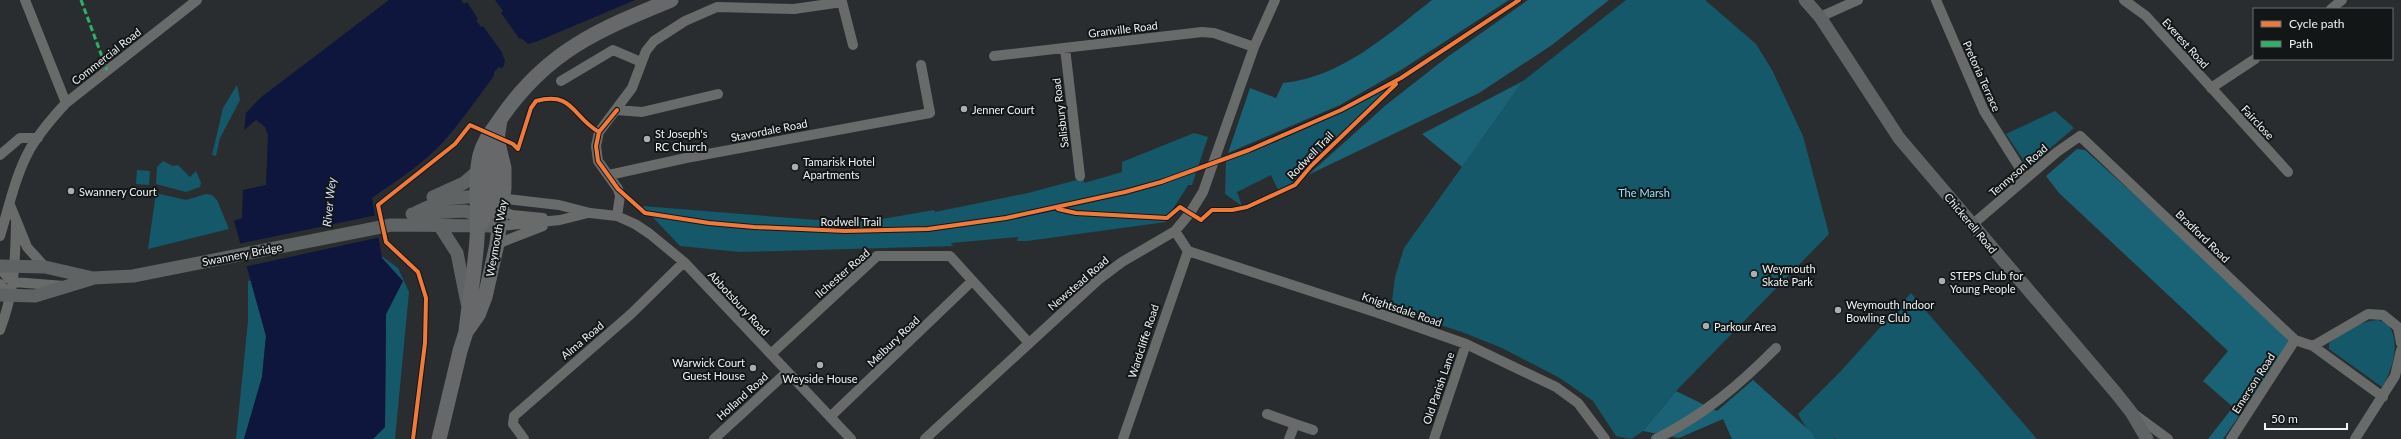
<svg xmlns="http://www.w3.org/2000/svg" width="2401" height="439" viewBox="0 0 2401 439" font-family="Lato,sans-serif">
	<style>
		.green { fill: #14586a }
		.forest { fill: #1a6275 }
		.water { fill: #0f163d }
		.pier { fill: #2a2d2f }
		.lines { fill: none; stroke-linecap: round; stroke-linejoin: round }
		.minor { stroke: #696b6b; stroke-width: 10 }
		.major { stroke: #606363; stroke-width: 13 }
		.highway { stroke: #66686a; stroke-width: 15 }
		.quiet { stroke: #2db169; stroke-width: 3; stroke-dasharray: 6 3; stroke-linecap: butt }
		.cycleway-casing { stroke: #131617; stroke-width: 6 }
		.cycleway { stroke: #f17a3a; stroke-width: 4 }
		.poi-dot { fill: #aaaeb0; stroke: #131617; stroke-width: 1.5 }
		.labels { text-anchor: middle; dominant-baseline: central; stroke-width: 4; stroke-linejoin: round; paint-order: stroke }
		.street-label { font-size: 11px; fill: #eff3f5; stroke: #131617 }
		.poi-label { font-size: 11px; fill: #eff3f5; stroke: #131617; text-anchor: start }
		.park-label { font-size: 11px; fill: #8fe2fd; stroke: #131617 }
		.water-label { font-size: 12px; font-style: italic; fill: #d2ddfc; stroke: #131617 }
	</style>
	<rect width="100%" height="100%" fill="#2a2d2f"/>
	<path class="green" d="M1626,0H1705L1756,44L1772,70L1803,136L1829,234L1676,391L1643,431L1631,439L1616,436L1593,401L1560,378L1502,348L1462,332L1391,309L1395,277L1404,248L1523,81Z
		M1397,83L1293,183L1278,190L1271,175L1237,192L1242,206L1225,194L1226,161C1286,139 1342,113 1397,83Z
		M237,85L240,100L220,138L216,156L212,155L223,108Z
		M2055,111L2074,128L2028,167L2006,134Z
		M1194,133L1208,137L1192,185H1188C1181,198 1171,209 1166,222L1027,241H1017L1018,237L951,243L953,246L740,252L680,246L642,206L816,220L871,221L934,210L935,212L1028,193L1084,178V183L1122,172V162Z
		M163,161L173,166L178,165L190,177L196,171L201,183L200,187L186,192L156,184L157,167Z
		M137,170L150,171L149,185L136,184Z
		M156,193L186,200L206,194L212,195L217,200L229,229L148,249Z
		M383,257L398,268L409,292L395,439H373L385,427L386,314L403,281H251L266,336L262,377L244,439H236L248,321V281Z
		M1911,293L1926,311L2037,439H1836L1833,436L1835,439H1813L1798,414L1840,372Z
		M2378,320C2381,321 2387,323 2389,326C2401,343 2392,371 2382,387L2329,349V343C2344,333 2359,321 2378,320Z"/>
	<path class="forest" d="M1432,0H1509L1401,70L1340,105L1228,153L1250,88L1276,98L1283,83C1342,77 1387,35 1432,0Z
		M1528,0H1609L1552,45L1479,93L1308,175L1386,105L1446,58Z
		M1523,81L1462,167L1422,134Z
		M2077,149L2085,150L2293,338L2223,439H2208L2233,407L2203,381L2228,351L2059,193L2046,176Z
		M1753,380L1811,432L1815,439H1732L1723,419L1679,438L1643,431L1676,391L1717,411Z"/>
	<path class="water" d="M389,0H635L538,41L528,44L521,38L502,54L505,60L503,68L499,67L494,72V76C474,102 455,132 431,154C412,171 392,184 372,198L382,258L403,281L386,314L385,427L373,439H244L262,377L266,336L234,221L242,218L243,190L266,185L268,135L265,127L256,120L244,130L246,113L260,98Z"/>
	<path class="pier" d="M461,0H495L503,11L501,13L521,41L504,54L506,58L483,26L481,27L476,20L478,19L467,2L464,4Z
		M377,215L381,237L244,267L238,244Z"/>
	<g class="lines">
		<path class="minor" d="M25,0L66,103
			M1936,0L1984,111L2026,178
			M2124,0L2146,16L2288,172
			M2331,9L2342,0
			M1820,17L1858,0
			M1065,48L1080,176
			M994,56L1202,32L1214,33L1254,47
			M561,81L613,50L641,62
			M2211,88L2255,59
			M617,110L642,112L718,94
			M0,155L20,138H38
			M609,175L686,158L930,113L921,65
			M498,198L559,205L590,213L617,216L635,224L650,234L684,262L851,439
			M10,205L27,247L45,267
			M496,209L512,215L543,218
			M617,216L620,196L618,189L598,161L596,146L599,132L632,88L646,51L654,41L685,21L717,7L794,9L842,2L853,45
			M1973,224L2057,152L2080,136L2295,340L2313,346L2383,397
			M499,226L560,220L588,213
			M1175,231L1188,251L1378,313L1466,344L1556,387L1578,403L1605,439
			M0,236C9,207 15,176 30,149C40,132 53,117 66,103L197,0
			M497,244L543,226
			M0,268L8,278L14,282L64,286
			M0,284L10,296
			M0,330C15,290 15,265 16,223
			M2313,346L2368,314L2383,315L2398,327L2401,343
			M771,354L877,256H950L1029,343
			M1267,414L1295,424L1289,439
			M2134,414L2168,439
			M830,417L972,281
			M1295,424L1313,430
			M524,439L513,424L514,416L631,314L684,262
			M714,439L787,372
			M925,439L1098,280L1122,262L1175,231L1190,213L1203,192L1254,47L1275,0
			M1123,439L1188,251
			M1434,439L1466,344
			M1656,439C1704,415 1738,386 1776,348
			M2231,439L2295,340
			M2355,439L2395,376L2401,350"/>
		<path class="major" d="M1805,0L1820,17L1899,138L2116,393L2131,412L2147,439
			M433,197L464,183L478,171
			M417,212L446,199L478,196
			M412,214L465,211L485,217
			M439,225L457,253L467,303
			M0,266L45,267L93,278L133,276L391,225L499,226
			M0,295L35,296L91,279"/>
		<path class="highway" d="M478,226C496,209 487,185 490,163C491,155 494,147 497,139
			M466,332C469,301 475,270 477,239C479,212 474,182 480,155C484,140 492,131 501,118C547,51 598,30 671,0
			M439,439L460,351L466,332L478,315L485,297L497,244L504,188V168L497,139L500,120"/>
		<path class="quiet" d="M81,0L107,70"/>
		<defs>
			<path id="cycleway" d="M617,110L599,132L596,146L598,161L618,189L645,213L709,223L754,227L845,231L928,229L1006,218L1125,192L1161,182L1249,150L1341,110L1401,78L1519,0
				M1058,209L1076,213L1167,218L1180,207L1201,220L1212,210H1232L1247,207L1295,185L1311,166L1396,84
				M413,439L425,343L426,298L418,272L386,242L378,205L455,144L470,125L513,144L518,149L531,108L536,101C574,91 572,117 599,132"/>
		</defs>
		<use href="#cycleway" class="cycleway-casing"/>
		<use href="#cycleway" class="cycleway"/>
	</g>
	<g class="poi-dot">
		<circle cx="964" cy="109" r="4"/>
		<circle cx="647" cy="139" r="4"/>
		<circle cx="795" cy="167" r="4"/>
		<circle cx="71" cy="191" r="4"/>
		<circle cx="1754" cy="274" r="4"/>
		<circle cx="1942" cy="281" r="4"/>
		<circle cx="1838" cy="310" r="4"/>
		<circle cx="1706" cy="326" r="4"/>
		<circle cx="820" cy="365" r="4"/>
		<circle cx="753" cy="368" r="4"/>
	</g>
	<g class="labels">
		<g class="street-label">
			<text transform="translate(1123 29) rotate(-7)">Granville Road</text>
			<text transform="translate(2186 43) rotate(48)">Everest Road</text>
			<text transform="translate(106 56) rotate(-38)">Commercial Road</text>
			<text transform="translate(1982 76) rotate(66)">Pretoria Terrace</text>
			<text transform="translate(1060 113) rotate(-97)">Salisbury Road</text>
			<text transform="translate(2258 122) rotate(47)">Fairclose</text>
			<text transform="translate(769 130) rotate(-11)">Stavordale Road</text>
			<text transform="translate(1310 155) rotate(-46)">Rodwell Trail</text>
			<text transform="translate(2018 170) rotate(-41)">Tennyson Road</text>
			<text x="851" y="221">Rodwell Trail</text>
			<text transform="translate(1971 223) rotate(50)">Chickerell Road</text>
			<text transform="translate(2203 236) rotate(44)">Bradford Road</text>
			<text transform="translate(496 238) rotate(-80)">Weymouth Way</text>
			<text transform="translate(242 254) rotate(-11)">Swannery Bridge</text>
			<text transform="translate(842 273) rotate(-41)">Ilchester Road</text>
			<text transform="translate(1078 283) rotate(-41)">Newstead Road</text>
			<text transform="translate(739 303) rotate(47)">Abbotsbury Road</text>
			<text transform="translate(1402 309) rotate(19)">Knightsdale Road</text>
			<text transform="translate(582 340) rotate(-40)">Alma Road</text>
			<text transform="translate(893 341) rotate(-44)">Melbury Road</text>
			<text transform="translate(1143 341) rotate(-72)">Wardcliffe Road</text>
			<text transform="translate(2253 383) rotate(-57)">Emerson Road</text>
			<text transform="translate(1438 388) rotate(-71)">Old Parish Lane</text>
			<text transform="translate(742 396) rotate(-42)">Holland Road</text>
		</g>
		<g class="poi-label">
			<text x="972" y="109">Jenner Court</text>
			<text x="655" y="133">St Joseph's<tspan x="655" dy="13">RC Church</tspan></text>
			<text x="803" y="161">Tamarisk Hotel<tspan x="803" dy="13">Apartments</tspan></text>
			<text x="79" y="191">Swannery Court</text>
			<text x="1762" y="268">Weymouth<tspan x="1762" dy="13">Skate Park</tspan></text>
			<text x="1950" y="275">STEPS Club for<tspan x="1950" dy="13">Young People</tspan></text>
			<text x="1846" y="304">Weymouth Indoor<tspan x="1846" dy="13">Bowling Club</tspan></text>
			<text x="1714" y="326">Parkour Area</text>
			<text x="745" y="362" text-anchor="end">Warwick Court<tspan x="745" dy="13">Guest House</tspan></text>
			<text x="820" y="378" text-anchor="middle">Weyside House</text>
		</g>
		<g class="park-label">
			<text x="1644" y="192">The Marsh</text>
		</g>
		<g class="water-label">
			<text transform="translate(329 202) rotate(-84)">River Wey</text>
		</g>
	</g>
	<rect x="2253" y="8" width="140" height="52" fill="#131617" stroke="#6b6e70"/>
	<rect x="2261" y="21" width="20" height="6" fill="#f17a3a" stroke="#6b6e70"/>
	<text x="2289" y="28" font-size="12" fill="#eff3f5">Cycle path</text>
	<rect x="2261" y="41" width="20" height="6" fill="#2db169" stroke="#6b6e70"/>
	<text x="2289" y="48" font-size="12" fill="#eff3f5">Path</text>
	<path d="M2265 423v6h82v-6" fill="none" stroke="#eff3f5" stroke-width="2"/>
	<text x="2271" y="423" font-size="12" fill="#eff3f5" stroke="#131617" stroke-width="3" paint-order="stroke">50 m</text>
</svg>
